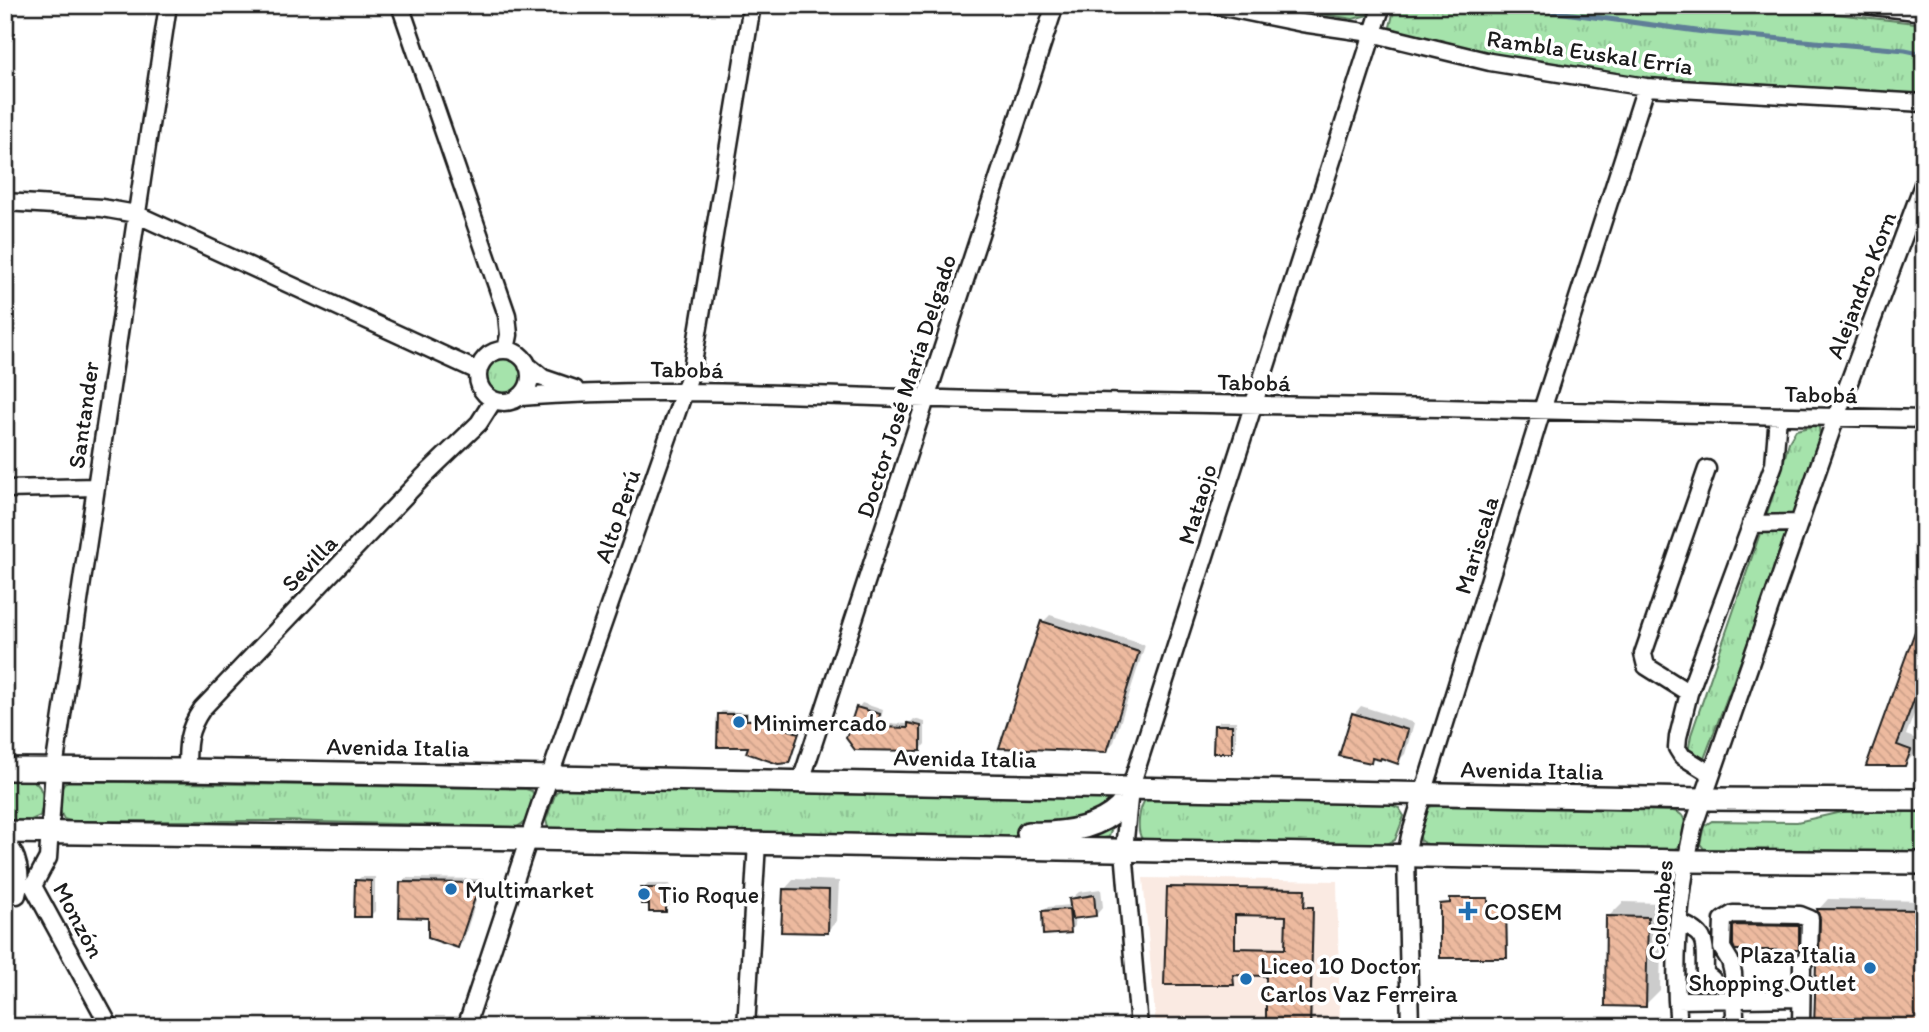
<svg xmlns="http://www.w3.org/2000/svg" width="1929" height="1032" viewBox="0 0 1929 1032" font-family="Itim,sans-serif">
	<style>
		.built { fill: #faeae2 }
		.grass { fill: url(#grass-tufts); stroke: #608064; stroke-width: 2 }
		.shadow { fill: #0003; fill-rule: evenodd }
		.lines { fill: none; stroke-linecap: round; stroke-linejoin: round }
		.stream { stroke: #5f7e97; stroke-width: 5 }
		.building { fill: url(#building-back-hatch); stroke: #1c1c1c; stroke-width: 2; fill-rule: evenodd }
		.minor-casing { stroke: #1c1c1c; stroke-width: 21 }
		.major-casing { stroke: #1c1c1c; stroke-width: 26 }
		.minor { stroke: #fff; stroke-width: 16 }
		.major { stroke: #fff; stroke-width: 21 }
		.poi-dot { fill: #1f6fb2; stroke: #fff; stroke-width: 2.5 }
		.labels { text-anchor: middle; dominant-baseline: central; stroke-width: 7; stroke-linejoin: round; paint-order: stroke }
		.street-label { font-size: 24px; fill: #1c1c1c; stroke: #fff }
		.poi-label { font-size: 24px; fill: #1c1c1c; stroke: #fff; text-anchor: start }
	</style>
	<defs>
		<pattern id="grass-tufts" width="24" height="20" patternUnits="userSpaceOnUse" patternTransform="scale(1.75)"><rect width="24" height="20" fill="#a5e3ab"/><path d="M3 7l-1-3M5 7V3M7 7l1-3M15 17l-1-3M17 17v-4M19 17l1-3" fill="none" stroke="#8dc293"/></pattern>
		<pattern id="building-back-hatch" width="6" height="6" patternUnits="userSpaceOnUse" patternTransform="scale(1.75)"><rect width="6" height="6" fill="#edba9f"/><path d="M-1 5l2 2M0 0l6 6M5-1l2 2" fill="none" stroke="#cb9f88"/></pattern>
	</defs>
	<rect width="100%" height="100%" fill="#fff"/>
	<filter id="ink" filterUnits="userSpaceOnUse"><feTurbulence type="fractalNoise" baseFrequency=".0143" numOctaves="2"/><feDisplacementMap in="SourceGraphic" scale="14" xChannelSelector="R" yChannelSelector="G"/><feConvolveMatrix kernelMatrix="1 2 1 2 8 2 1 2 1" color-interpolation-filters="sRGB"/></filter>
	<g filter="url(#ink)">
		<path class="built" d="M1143,878L1337,881L1340,1027H1156Z"/>
		<path class="grass" d="M1266,5H1370L1368,15L1353,19Z
			M1395,5H1756L1924,24V98L1700,84L1640,78L1507,59L1408,35L1390,27Z
			M484 375a19 19 0 1 1 38 0a19 19 0 1 1-38 0Z
			M1814,426L1819,427L1820,435L1747,645L1702,764L1688,753L1691,735L1780,475L1789,442L1796,430Z
			M32,780C45,787 44,803 40,816L31,820L5,821V781Z
			M67,781L526,789L532,791L534,796L526,821L517,827L278,821H70L64,819C57,808 57,790 67,781Z
			M563,789L1108,799L1114,803V820L1109,837L1098,839H963L551,830L548,828L546,820L556,792Z
			M1145,800L1388,804L1399,808L1404,816L1395,840L1385,845L1148,841L1142,839C1136,830 1139,809 1145,800Z
			M1433,806L1673,811C1691,814 1684,832 1680,845L1672,851L1430,846L1421,841L1419,833L1427,808Z
			M1846,811H1924V853L1706,851L1700,844L1704,826L1712,821L1797,822Z"/>
		<path class="shadow" d="M1924,614V688L1906,735L1919,740L1915,754L1904,764H1868Z
			M1050,615L1145,645L1114,742L1107,750L1043,622Z
			M862,703L883,710L880,723L909,724L914,719L925,722V744L921,749L848,738L858,708Z
			M1361,706L1414,723L1405,754L1397,762L1381,757H1374L1370,761L1354,714Z
			M722,711L748,712V718H761L800,730L792,758L789,762L750,746L719,714Z
			M1220,721H1236V747L1231,752L1215,726Z
			M361,877H375V911L370,916L356,881Z
			M406,878L483,879L463,942L458,946L402,882Z
			M794,879L839,881L837,921L827,931L784,890Z
			M648,884H670V905L665,910L651,902L643,889Z
			M1170,886L1306,888V906H1314L1312,1027H1268V974L1235,973L1233,984L1168,888ZM1236,914H1287V948L1236,947Z
			M1101,889L1103,907L1096,915L1074,917L1075,926L1070,931L1043,912L1048,907L1072,905L1071,899L1079,892Z
			M1453,897H1489V904H1507L1508,954L1506,956L1442,904L1451,902Z
			M1828,899L1924,901V1027L1822,919L1819,909Z
			M1623,902L1662,903L1660,990L1645,1005L1608,917Z
			M1742,919H1805L1804,942L1797,950L1735,927Z"/>
		<g class="lines">
			<path class="stream" d="M1506,5L1704,32L1905,50L1924,54"/>
		</g>
		<path class="building" d="M1922,612L1924,685L1920,684L1897,745L1911,750L1905,766H1866Z
			M1041,621L1139,652L1107,752L999,748Z
			M856,707L880,714L877,727L908,728V723L921,726V751L855,750L846,738Z
			M1352,713L1408,730L1398,764L1381,758L1380,760L1372,758L1371,763L1339,756Z
			M718,714H746V720H757L799,733L789,763L778,764L746,753L748,747H717Z
			M1214,725H1232V753H1213Z
			M355,880L371,881V917H354Z
			M400,882L480,883L458,948L428,938V918L399,917Z
			M1167,887L1305,889L1304,907H1313L1310,1027H1266V976L1233,975L1234,985H1164ZM1235,915L1286,916L1285,949L1235,948Z
			M641,888H666V912H649V904H641Z
			M783,889L829,890L828,933L781,932Z
			M1094,895L1096,916L1072,919L1069,899Z
			M1450,898H1488V905H1506L1507,958H1440V904L1450,903Z
			M1069,909L1071,933L1043,935L1042,911Z
			M1817,909L1924,910V1027H1814L1816,963L1819,953L1820,919Z
			M1606,916L1648,917L1646,1007L1605,1006Z
			M1736,925L1799,926V950H1735L1733,945V926Z"/>
		<g class="lines">
			<defs>
				<path id="minor" d="M400,5L507,315L509,335L506,350
					M1214,5L1302,23L1371,33L1490,62L1646,87L1924,103
					M1865,5L1924,12
					M5,202L102,208L136,214L478,371
					M478 376a26 26 0 1 1 52 0a26 26 0 1 1-52 0Z
					M527,365L543,378L575,389
					M521,397C676,385 831,398 986,400C1299,405 1611,411 1924,419
					M5,489L96,487
					M1751,524L1799,523
					M1689,693L1646,666L1643,654L1707,469
					M187,770C187,744 187,731 202,709L424,476L479,423L493,401
					M1711,774L1682,756L1677,748L1678,737L1689,693L1774,464L1778,416
					M801,781L1055,5
					M5,840C18,855 23,876 17,895
					M33,886L48,858L54,769L168,5
					M33,886L110,1027
					M1679,923C1710,934 1704,945 1705,974L1712,979
					M1677,1000L1801,998
					M466,1027L550,775L692,369L752,5
					M746,1027L757,843
					M1139,1027L1124,850L1130,789L1382,5
					M1410,1027L1406,856L1410,836L1542,410L1646,87
					M1679,1027C1672,961 1679,893 1693,828L1836,417L1924,182
					M1730,1027L1735,1015L1733,973L1730,961L1722,948L1723,920L1733,914L1800,915L1810,919L1809,953L1802,965L1801,1027"/>
				<path id="major" d="M5,769L187,770L1703,799L1924,800
					M5,832L529,839L1686,861L1924,863
					M1028,833C1058,834 1096,830 1119,808C1124,803 1127,795 1130,789"/>
			</defs>
			<use href="#minor" class="minor-casing"/>
			<use href="#major" class="major-casing"/>
			<use href="#minor" class="minor"/>
			<use href="#major" class="major"/>
		</g>
	</g>
	<g class="poi-dot">
		<circle cx="739" cy="722" r="7"/>
		<circle cx="451" cy="889" r="7"/>
		<circle cx="644" cy="894" r="7"/>
		<path d="M1464.5 900.5h7v7h7v7h-7v7h-7v-7h-7v-7h7z"/>
		<circle cx="1870" cy="968" r="7"/>
		<circle cx="1246" cy="979" r="7"/>
	</g>
	<g class="labels">
		<g class="street-label">
			<text transform="translate(1590 52) rotate(8)">Rambla Euskal Erría</text>
			<text transform="translate(1861 285) rotate(-69)">Alejandro Korn</text>
			<text transform="translate(687 369) rotate(1)">Tabobá</text>
			<text transform="translate(1254 382) rotate(1)">Tabobá</text>
			<text transform="translate(906 386) rotate(-72)">Doctor José María Delgado</text>
			<text transform="translate(1821 394) rotate(1)">Tabobá</text>
			<text transform="translate(83 415) rotate(-82)">Santander</text>
			<text transform="translate(1197 504) rotate(-73)">Mataojo</text>
			<text transform="translate(617 516) rotate(-71)">Alto Perú</text>
			<text transform="translate(1476 545) rotate(-73)">Mariscala</text>
			<text transform="translate(309 563) rotate(-46)">Sevilla</text>
			<text transform="translate(398 747) rotate(1)">Avenida Italia</text>
			<text transform="translate(965 758) rotate(1)">Avenida Italia</text>
			<text transform="translate(1532 770) rotate(1)">Avenida Italia</text>
			<text transform="translate(1660 910) rotate(-85)">Colombes</text>
			<text transform="translate(79 920) rotate(62)">Monzón</text>
		</g>
		<g class="poi-label">
			<text x="753" y="722">Minimercado</text>
			<text x="465" y="889">Multimarket</text>
			<text x="658" y="894">Tio Roque</text>
			<text x="1484" y="911">COSEM</text>
			<text x="1856" y="954" text-anchor="end">Plaza Italia<tspan x="1856" dy="28">Shopping Outlet</tspan></text>
			<text x="1260" y="965">Liceo 10 Doctor<tspan x="1260" dy="28">Carlos Vaz Ferreira</tspan></text>
		</g>
	</g>
	<rect width="1929" height="1032" fill="none" stroke="#fff" stroke-width="28"/>
	<rect x="14" y="14" width="1901" height="1004" fill="none" stroke="#1c1c1c" stroke-width="2.5" filter="url(#ink)"/>
</svg>
